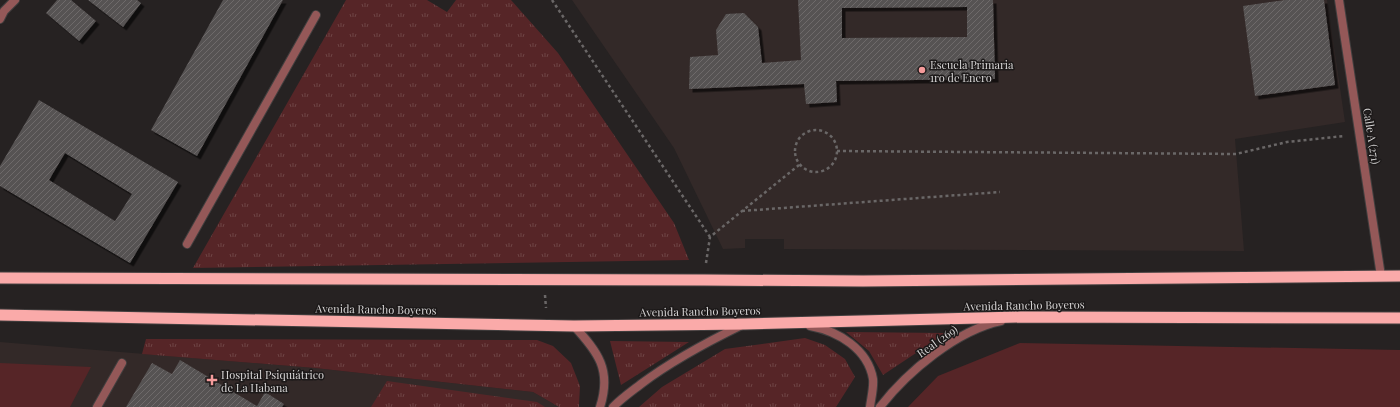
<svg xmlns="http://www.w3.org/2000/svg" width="1400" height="407" viewBox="0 0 1400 407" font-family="'Playfair Display',serif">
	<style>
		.built { fill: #332928 }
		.grass { fill: url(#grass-tufts) }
		.park { fill: #562527 }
		.building { fill: url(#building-hatch); fill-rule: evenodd; filter: url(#shadow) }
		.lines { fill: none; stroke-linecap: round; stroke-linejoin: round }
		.service-casing { stroke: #423f3f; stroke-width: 10 }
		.minor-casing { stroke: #423f3f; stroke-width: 10 }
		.trunk-casing { stroke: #423f3f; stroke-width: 13 }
		.path { stroke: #6a6767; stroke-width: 2.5; stroke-dasharray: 3 3; stroke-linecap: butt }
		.service { stroke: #945858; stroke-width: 8 }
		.minor { stroke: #945858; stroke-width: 8 }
		.trunk { stroke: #faaaa9; stroke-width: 11 }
		.poi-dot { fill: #f59b9b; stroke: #1c1919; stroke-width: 1.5 }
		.labels { text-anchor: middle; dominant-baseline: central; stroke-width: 3; stroke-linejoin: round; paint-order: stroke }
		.poi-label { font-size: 11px; fill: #d7d5d5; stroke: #1c1919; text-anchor: start }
		.street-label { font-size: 11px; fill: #d7d5d5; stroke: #1c1919 }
	</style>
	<defs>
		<pattern id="grass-tufts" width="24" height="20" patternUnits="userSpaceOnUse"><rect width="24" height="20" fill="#562527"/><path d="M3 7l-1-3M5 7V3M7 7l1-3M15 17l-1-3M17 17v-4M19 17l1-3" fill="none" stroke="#6e4445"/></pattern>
		<pattern id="building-hatch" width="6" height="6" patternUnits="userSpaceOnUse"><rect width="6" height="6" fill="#565252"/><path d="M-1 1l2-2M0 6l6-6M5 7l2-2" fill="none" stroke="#6e6a6a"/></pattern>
		<filter id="shadow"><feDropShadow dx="3.5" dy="3.5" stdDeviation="0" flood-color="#0009"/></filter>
	</defs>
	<rect width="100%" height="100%" fill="#262222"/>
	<path class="built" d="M572,0H1327L1345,122L1235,139L1244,251L784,249V239H745V248L723,249L674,148Z
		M0,342L315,368L533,392L559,407H0Z"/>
	<path class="grass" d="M346,0H427L447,12L456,0H511L558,53L674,223L689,260L193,268Z
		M846,332L946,333L883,375L869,351Z
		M805,338L825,345L845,359L855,377L836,407H639L662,387L725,349Z
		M146,339L537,340L553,346L571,363L580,386L579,405V407H559L533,392L315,368L142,354Z
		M610,341L689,342L621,385Z
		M387,381L537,402L545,407H371Z"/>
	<path class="park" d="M1020,343L1400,350V407H908L938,376Z
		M0,363L91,367L70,407H0Z"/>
	<path class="building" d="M57,0H71L96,21L79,41L46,13Z
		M88,0H137L141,3L123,27Z
		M223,0H283L197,156L151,130Z
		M798,0H993L995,79L836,81L837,102L806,104L804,84L689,89L690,57L718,55L716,30L726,14L744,13L758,27L762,63L801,60ZM967,7V37L842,38V8Z
		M1285,0H1324L1335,85L1255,96L1243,6Z
		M39,100L178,182L130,263L0,186V166ZM65,153L132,194L115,221L49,180Z
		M180,360L257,406L265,392L284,404L282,407H126L152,363L172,374Z"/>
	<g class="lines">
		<defs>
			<path id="service" d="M187,244L316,15
				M97,407L122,363"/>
			<path id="minor" d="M1339,0L1381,276
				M0,19L4,11L15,0
				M574,326C598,352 612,370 600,407
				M810,326C838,331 868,349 873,379C874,387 871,399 870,407
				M613,407C622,398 632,391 641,384C673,360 707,342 742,325
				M880,407C907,372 957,330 1001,321"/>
			<path id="trunk" d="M0,278L704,280L863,281L1400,276
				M0,315L574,326L745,324L1021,317L1400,318"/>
		</defs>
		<use href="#service" class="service-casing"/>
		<use href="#minor" class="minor-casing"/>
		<use href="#trunk" class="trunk-casing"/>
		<path class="path" d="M552,0L710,237
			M795 151a21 21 0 1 1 42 0a21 21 0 1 1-42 0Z
			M837,151L1236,154L1287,142L1344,136
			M742,211L1000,192
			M706,263L710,237L799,165
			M545,295L546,308"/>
		<use href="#service" class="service"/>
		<use href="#minor" class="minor"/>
		<use href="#trunk" class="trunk"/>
	</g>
	<g class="poi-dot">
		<circle cx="922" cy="70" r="4"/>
		<path d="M210 374h4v4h4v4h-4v4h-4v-4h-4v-4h4z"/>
	</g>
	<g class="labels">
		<g class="poi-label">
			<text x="930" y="64">Escuela Primaria<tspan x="930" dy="13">1ro de Enero</tspan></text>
			<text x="221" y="374">Hospital Psiquiátrico<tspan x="221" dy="13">de La Habana</tspan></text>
		</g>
		<g class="street-label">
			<text transform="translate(1372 136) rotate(81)">Calle A (271)</text>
			<text transform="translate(1024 305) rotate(-1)">Avenida Rancho Boyeros</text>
			<text transform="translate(376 309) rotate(1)">Avenida Rancho Boyeros</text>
			<text transform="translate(700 311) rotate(-1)">Avenida Rancho Boyeros</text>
			<text transform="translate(937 341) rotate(-35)">Real (269)</text>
		</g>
	</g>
</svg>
